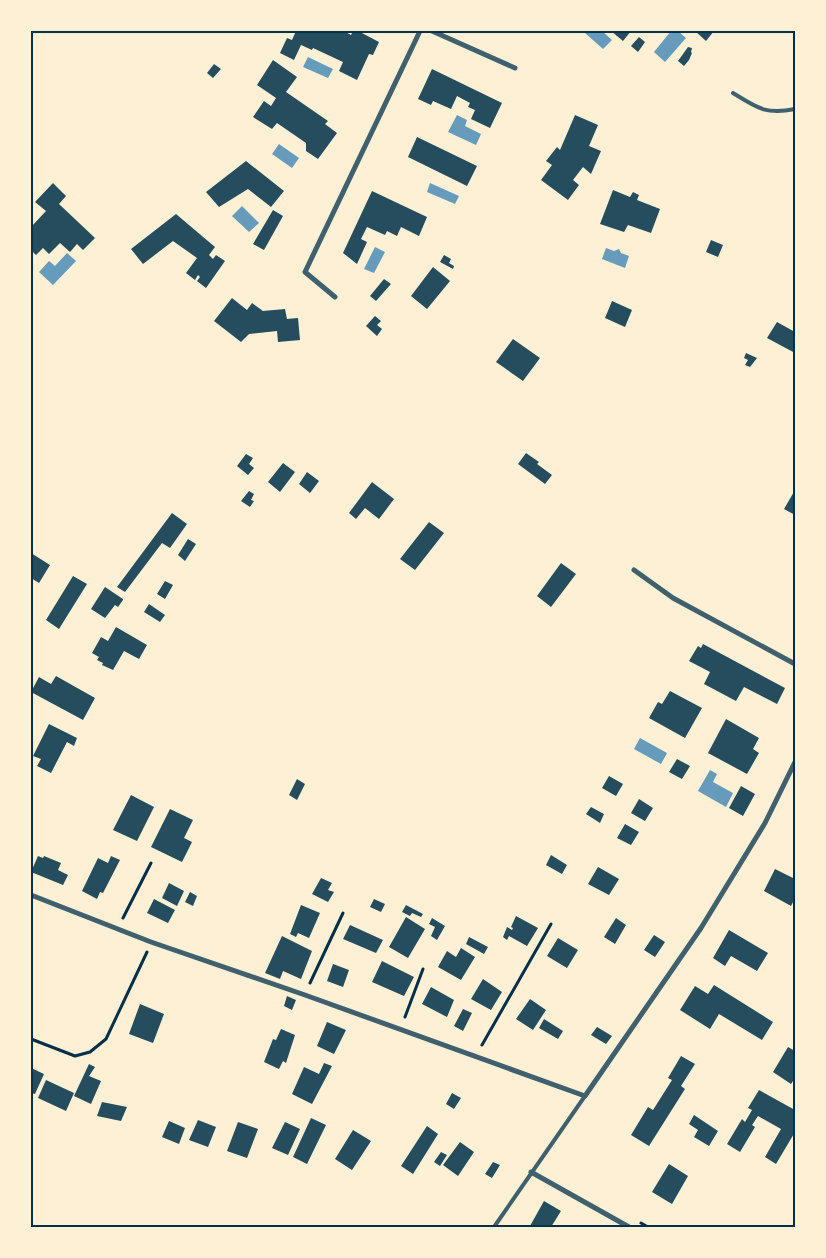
<svg xmlns="http://www.w3.org/2000/svg" width="826" height="1258" viewBox="0 0 826 1258" font-family="Arial,sans-serif">
	<style>
		.water { fill: #669bbc }
		.building { fill: #264d5e }
		.lines { fill: none; stroke-linecap: round; stroke-linejoin: round }
		.path { stroke: #003049; stroke-width: 3 }
		.service { stroke: #3f606c; stroke-width: 4 }
		.minor { stroke: #3f606c; stroke-width: 5 }
		.neatline { fill: none; stroke: #003049; stroke-width: 2 }
	</style>
	<rect width="100%" height="100%" fill="#fdf0d5"/>
	<path class="water" d="M587,31H602L612,40L603,49L585,33Z
		M671,31H678L686,38L665,62L654,52Z
		M308,57L333,69L328,78L303,67Z
		M457,115L467,120L465,126L481,134L476,145L448,132Z
		M279,144L299,158L292,168L272,154Z
		M430,183L459,196L455,204L427,192Z
		M242,206L259,223L249,232L232,216Z
		M375,247L385,252L374,273L364,269Z
		M606,248L614,251L619,249L621,253L629,256L625,268L602,259Z
		M67,253L76,261L53,285L39,272L49,261L55,266Z
		M640,738L667,753L661,764L634,749Z
		M710,770L717,774L713,782L733,793L726,807L698,791Z"/>
	<path class="building" d="M296,31H344L351,35L353,31H358L379,42L373,55L369,54L357,80L339,71L343,62L313,48L312,50L301,45L294,60L280,53L287,38L292,40Z
		M611,31H631L623,41Z
		M695,31H714L706,41Z
		M639,37L645,42L638,52L631,46Z
		M688,47L692,48L691,52L692,53L689,60L684,66L678,61Z
		M273,60L297,77L286,92L328,121L325,124L337,133L318,159L306,151V143L277,123L272,129L253,117L264,101L271,106L276,98L257,85Z
		M214,64L221,69L213,78L207,73Z
		M432,69L502,103L490,128L471,119L475,110L468,107L470,103L457,96L451,109L433,101L431,105L418,99Z
		M575,115L598,125L589,146L601,151L591,174L583,167L573,180L579,185L568,200L541,180L552,165L546,161L557,147L560,150Z
		M417,137L477,166L467,186L408,157Z
		M246,161L284,191L271,207L248,189L219,207L206,192Z
		M53,183L66,196L59,204L95,238L83,250L77,244L70,252L60,243L49,254L43,248L36,255L31,250V227L46,211L35,202Z
		M613,190L630,197L633,192L639,195L637,200L660,209L651,233L628,225L624,232L600,224Z
		M372,191L427,217L419,236L401,227L397,236L387,231L385,235L367,227L361,239L367,242L357,264L343,253Z
		M273,210L283,216L264,250L253,244Z
		M176,214L215,247L209,255L213,259L216,255L225,261L206,288L197,281L200,277L198,275L195,280L186,273L197,258L173,241L143,264L131,249Z
		M711,240L723,245L718,257L706,252Z
		M444,255L451,259L449,263L454,266L453,269L440,262Z
		M433,267L450,281L427,309L411,296Z
		M384,279L391,284L376,301L370,296Z
		M232,298L247,310L252,303L263,311L285,309L287,319L298,318L300,340L278,342L277,331L249,334L241,342L214,321Z
		M612,301L632,310L625,327L605,318Z
		M375,316L381,321L377,325L382,329L377,336L366,326Z
		M777,322L795,332V353L767,338Z
		M513,339L540,358L523,381L496,362Z
		M746,353L757,358L750,367L745,365L748,360L744,358Z
		M526,453L539,462L537,464L552,475L545,484L518,464Z
		M246,454L253,458L249,464L254,468L248,475L237,466Z
		M283,463L295,472L280,492L268,482Z
		M307,472L319,481L310,493L299,484Z
		M372,482L394,499L379,519L365,508L356,519L349,513Z
		M795,490V515L784,509Z
		M249,491L254,494L251,500L254,501L250,507L241,501Z
		M172,513L187,524L170,548L162,543L125,592L117,587Z
		M429,522L444,533L415,570L400,559Z
		M188,539L196,544L185,561L178,555Z
		M31,553L50,565L39,583L31,578Z
		M561,563L576,574L551,607L537,596Z
		M73,576L87,584L59,629L46,620Z
		M165,581L173,585L165,599L157,594Z
		M105,587L123,599V600L118,607L115,605L105,618L91,609Z
		M149,604L165,615L160,622L144,612Z
		M116,627L147,645L139,659L124,651L113,670L102,665L103,663L97,660L99,657L92,653L101,637L108,641Z
		M703,644L785,688L777,704L744,687L736,701L704,684L710,672L689,661L698,646L701,648Z
		M56,676L95,698L83,720L31,692L39,677L51,684Z
		M670,691L702,708L685,738L649,718L658,702L662,704Z
		M726,719L759,738L753,749L759,753L747,774L708,753Z
		M49,724L77,738L74,746L67,742L51,773L37,766L41,759L33,756Z
		M677,759L690,766L682,779L669,772Z
		M609,776L623,784L616,796L602,788Z
		M297,779L305,784L297,800L289,795Z
		M741,786L755,794L743,816L729,808Z
		M131,795L154,807L137,841L113,830Z
		M639,799L653,808L645,821L631,813Z
		M591,807L604,814L600,823L586,814Z
		M170,809L193,820L184,838L192,842L182,862L151,847Z
		M625,824L639,832L631,845L617,838Z
		M551,855L567,865L562,874L546,865Z
		M38,856L43,858L44,856L61,863L58,870L68,875L63,885L31,872Z
		M111,856L120,860L103,893L100,892L97,899L82,891L98,858L108,863Z
		M598,867L619,879L609,895L588,884Z
		M775,869L795,879V898L791,906L764,891Z
		M321,878L332,883L328,890L334,892L328,902L312,894Z
		M169,883L184,891L177,906L162,898Z
		M190,892L197,896L193,906L185,902Z
		M154,899L175,910L168,923L147,913Z
		M374,899L385,904L381,912L370,907Z
		M301,905L320,913L309,938L298,933L296,937L290,934Z
		M406,905L423,914L421,917L412,913L410,916L402,912Z
		M516,916L538,928L527,946L509,936L507,940L503,937L507,927L512,930L513,928L511,927Z
		M406,917L425,929L408,958L389,947Z
		M432,918L445,926L437,940L431,936L435,927L429,924Z
		M616,918L626,925L615,944L604,937Z
		M350,925L383,940L376,953L343,939Z
		M729,930L768,953L757,971L731,956L725,966L713,958Z
		M654,935L665,942L655,957L644,950Z
		M282,936L312,951L301,979L283,971L280,979L265,973Z
		M469,937L488,947L484,954L466,944Z
		M558,938L578,950L567,968L547,956Z
		M461,948L475,957L461,980L438,967L447,951L456,957Z
		M382,961L414,977L404,996L372,982Z
		M333,964L349,970L343,987L327,981Z
		M483,979L502,992L491,1010L471,999Z
		M714,985L773,1022L762,1040L719,1014L710,1029L680,1010L695,986L708,994Z
		M431,987L454,1000L447,1017L422,1004Z
		M287,996L296,1000L292,1010L284,1006Z
		M530,999L546,1010L533,1030L516,1019Z
		M140,1004L164,1014L153,1043L129,1034Z
		M463,1009L472,1013L463,1031L454,1026Z
		M544,1019L563,1031L558,1039L539,1028Z
		M327,1022L346,1030L334,1054L317,1046Z
		M597,1027L612,1036L606,1044L591,1035Z
		M281,1029L295,1035L286,1063L283,1061L279,1069L264,1062L273,1039L276,1040Z
		M788,1047L795,1051V1078L791,1084L773,1072Z
		M681,1056L695,1064L681,1086L685,1089L649,1146L631,1135L648,1107L653,1110L672,1080L668,1078Z
		M324,1063L332,1066L312,1104L292,1094L304,1067L319,1074Z
		M89,1064L95,1067L89,1076L101,1081L91,1104L74,1096Z
		M31,1068L44,1074L35,1094L31,1093Z
		M46,1080L74,1093L66,1111L38,1098Z
		M759,1090L795,1110V1132L776,1164L765,1157L781,1129L758,1116L752,1125L755,1127L740,1152L727,1144L742,1119L745,1122L752,1110L748,1108Z
		M452,1093L461,1098L454,1109L446,1104Z
		M102,1102L127,1107L121,1121L97,1116Z
		M694,1115L718,1131L709,1146L694,1137L698,1130L689,1124Z
		M311,1118L326,1125L307,1164L293,1157Z
		M198,1120L216,1127L208,1147L189,1140Z
		M169,1121L185,1128L179,1144L162,1137Z
		M238,1122L258,1129L247,1158L227,1151Z
		M285,1122L300,1129L288,1155L272,1148Z
		M427,1126L438,1134L413,1174L401,1166Z
		M353,1130L371,1141L352,1170L335,1159Z
		M460,1142L474,1152L458,1176L443,1165Z
		M441,1152L447,1155L440,1166L434,1162Z
		M493,1162L500,1165L492,1178L485,1174Z
		M669,1164L688,1176L672,1204L652,1192Z
		M544,1201L561,1211L551,1227H531L530,1226Z"/>
	<g class="lines">
		<path class="path" d="M123,918L151,863
			M310,983L343,913
			M405,1017L423,969
			M31,1039L75,1056L90,1052L106,1039L147,952
			M482,1045L551,924
			M641,1223L648,1227"/>
		<path class="service" d="M733,93C757,108 766,115 795,109
			M494,1227L585,1096"/>
		<path class="minor" d="M432,31L515,68
			M335,297L305,272L420,31
			M634,570L673,598L795,664
			M31,895L151,942L305,995L585,1096L701,928L765,823L795,762
			M531,1172L629,1227"/>
	</g>
	<rect width="826" height="1258" fill="none" stroke="#fdf0d5" stroke-width="65"/>
	<rect x="32" y="32" width="762" height="1194" class="neatline"/>
</svg>
